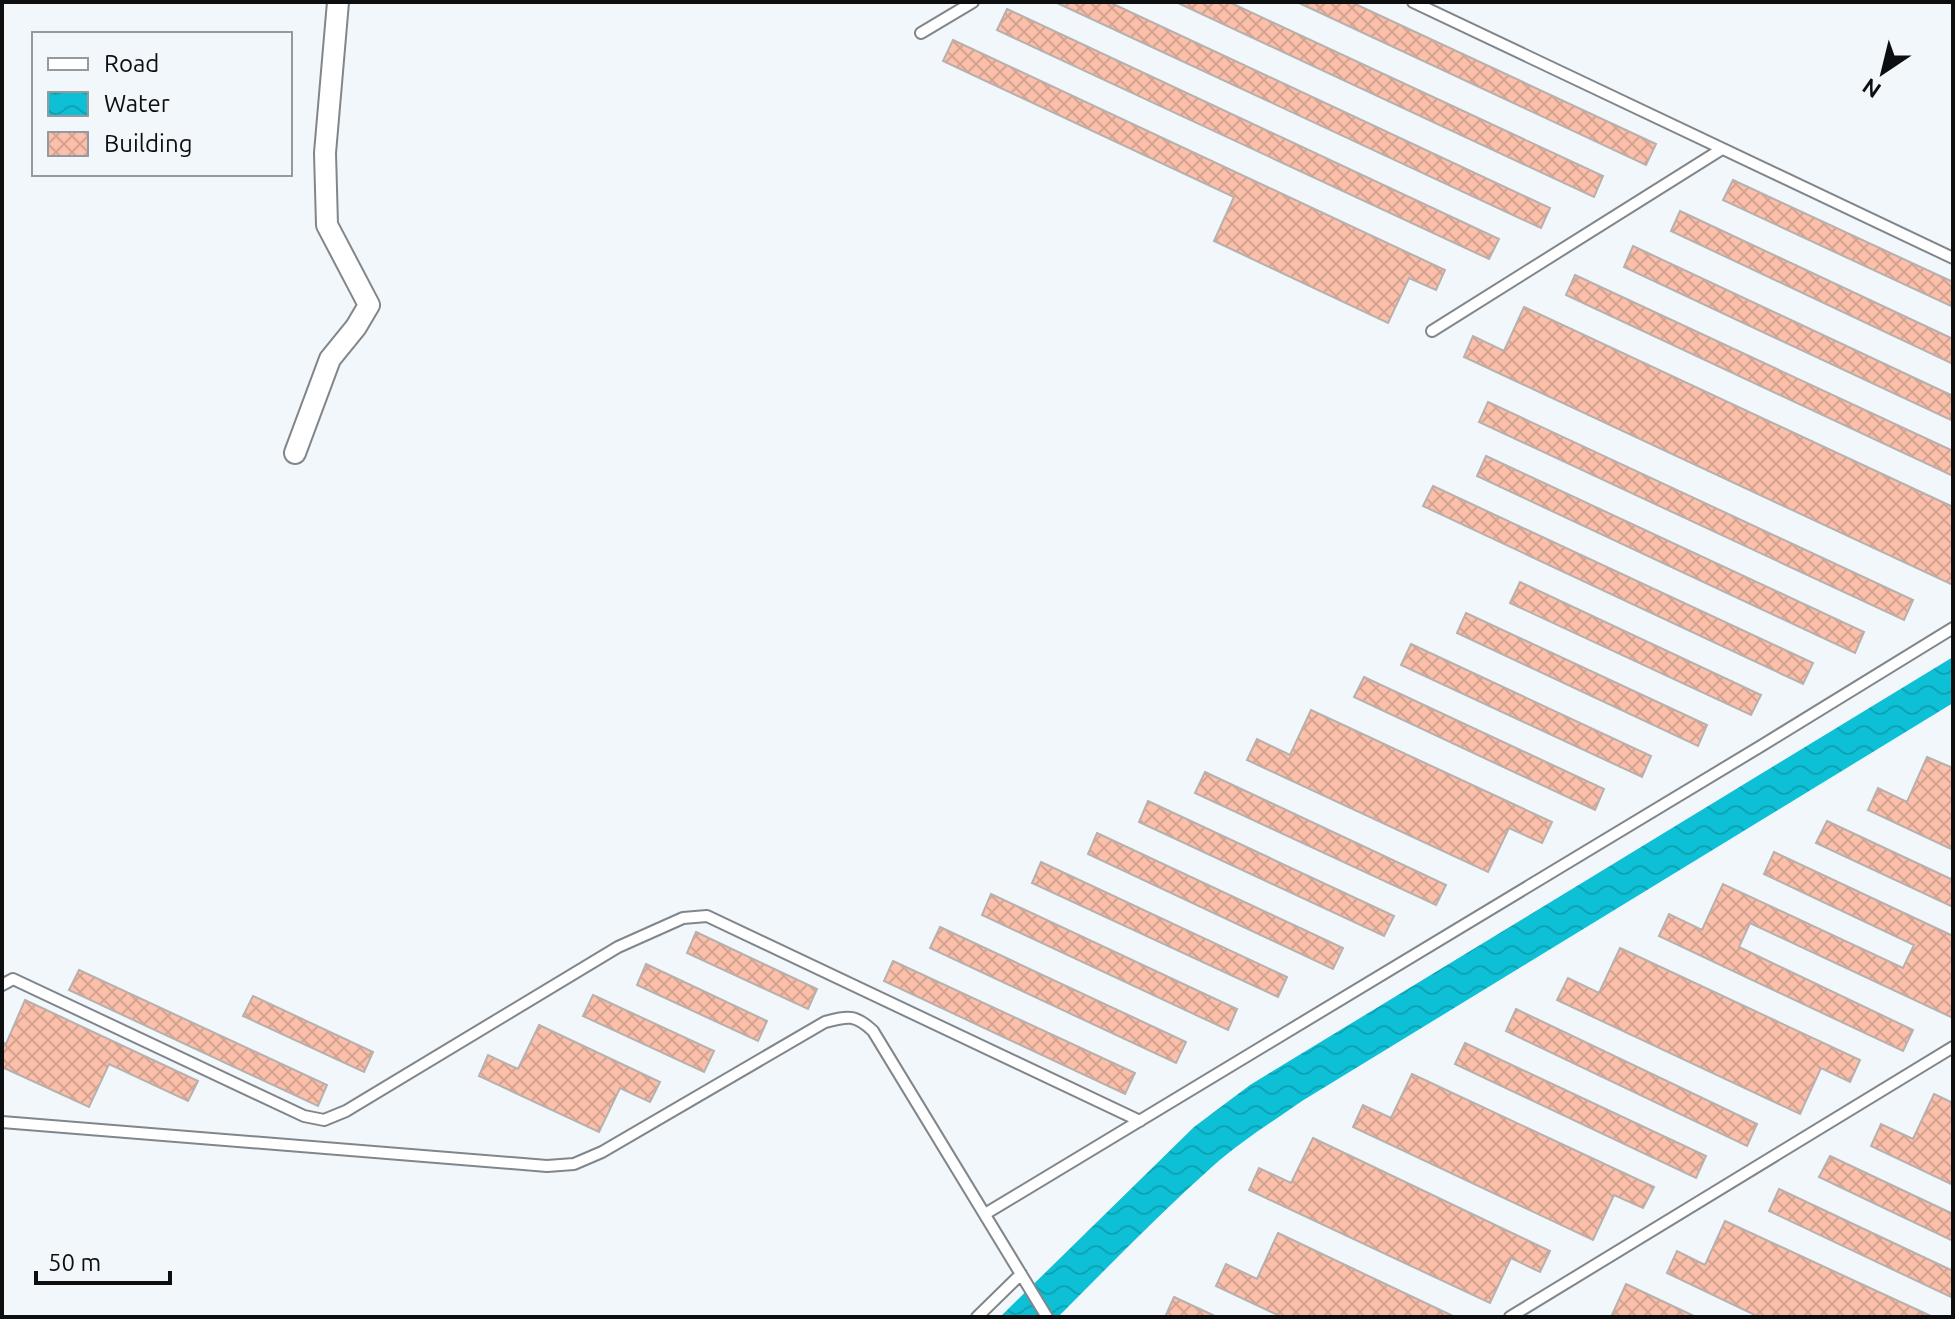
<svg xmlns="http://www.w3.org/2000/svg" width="1955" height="1319" viewBox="0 0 1955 1319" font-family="Ubuntu,sans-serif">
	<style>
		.water { fill: url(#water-waves) }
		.building { fill: url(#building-cross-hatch); stroke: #b7b0ad; stroke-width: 2 }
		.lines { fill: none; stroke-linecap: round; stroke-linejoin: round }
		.service-casing { stroke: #81868b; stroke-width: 14 }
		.minor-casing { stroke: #81868b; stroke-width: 24 }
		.service { stroke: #fff; stroke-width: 10 }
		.minor { stroke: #fff; stroke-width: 20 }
	</style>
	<defs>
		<pattern id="water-waves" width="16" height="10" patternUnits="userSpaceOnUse" patternTransform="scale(2)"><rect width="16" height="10" fill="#0ec0d6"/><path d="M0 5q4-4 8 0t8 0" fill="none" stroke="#0ca4b7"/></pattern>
		<pattern id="building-cross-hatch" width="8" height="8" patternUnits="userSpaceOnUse" patternTransform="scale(2)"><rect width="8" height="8" fill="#fbbfaa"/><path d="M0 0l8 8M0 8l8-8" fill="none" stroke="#d6a391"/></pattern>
	</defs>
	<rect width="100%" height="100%" fill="#f2f7fc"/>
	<path class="water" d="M1953,657V703L1302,1101C1272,1122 1240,1142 1213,1166C1159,1214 1109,1266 1058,1317H1000L1194,1127L1250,1085Z"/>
	<path class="building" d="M1055,2H1109L1550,208L1541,228Z
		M1176,2H1229L1603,176L1594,197Z
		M1297,2H1351L1656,144L1646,165Z
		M1007,9L1499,239L1489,259L997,30Z
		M953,40L1445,270L1436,290L1409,278L1388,323L1214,241L1234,197L943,61Z
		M1733,180L1953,282V307L1723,200Z
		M1680,211L1953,339V364L1671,231Z
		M1633,246L1953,396V421L1624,267Z
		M1575,275L1953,451V476L1566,295Z
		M1524,307L1953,507V585L1464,357L1473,336L1504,351Z
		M1488,402L1913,600L1904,620L1479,422Z
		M1486,456L1864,632L1855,653L1477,476Z
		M1433,486L1813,663L1803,684L1423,506Z
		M1520,582L1761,695L1751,715L1510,603Z
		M1466,613L1707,725L1698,746L1457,633Z
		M1411,644L1651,756L1642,777L1401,665Z
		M1364,677L1604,789L1595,810L1354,697Z
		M1311,710L1552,822L1542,843L1509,828L1488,872L1247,760L1257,739L1290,755Z
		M1927,757L1953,768V850L1868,810L1878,788L1907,802Z
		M1205,772L1446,885L1436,905L1195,793Z
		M1148,801L1394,916L1384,936L1139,822Z
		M1827,821L1953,880V907L1816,843Z
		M1097,833L1343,948L1333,969L1088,854Z
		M1774,852L1953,936V1018L1750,923L1739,947L1913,1030L1903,1051L1659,936L1669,914L1702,930L1723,884L1903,968L1914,945L1764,874Z
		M1041,862L1287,977L1278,997L1032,883Z
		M991,894L1237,1009L1228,1030L982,915Z
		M940,927L1186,1042L1176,1063L930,948Z
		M696,932L817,989L808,1009L687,953Z
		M1620,948L1860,1060L1850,1082L1821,1068L1800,1114L1557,1000L1568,978L1599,993Z
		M893,961L1135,1073L1125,1094L884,981Z
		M646,964L767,1021L758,1041L637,985Z
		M79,970L327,1085L318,1106L69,990Z
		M593,995L714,1051L704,1072L583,1016Z
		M253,996L373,1052L364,1072L243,1016Z
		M25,1000L198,1081L188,1101L109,1064L89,1107L2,1067V1042L6,1044Z
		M1516,1009L1757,1124L1747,1146L1506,1031Z
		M539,1025L660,1082L650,1102L620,1088L599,1132L479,1076L488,1055L518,1069Z
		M1465,1043L1706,1156L1696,1178L1455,1064Z
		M1412,1074L1654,1187L1643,1208L1614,1195L1593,1240L1353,1127L1363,1105L1391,1118Z
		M1934,1094L1953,1103V1185L1871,1146L1881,1124L1913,1139Z
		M1313,1138L1550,1251L1540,1272L1511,1258L1490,1303L1249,1190L1259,1168L1291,1183Z
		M1830,1156L1953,1214V1241L1819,1177Z
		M1779,1189L1953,1271V1298L1769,1211Z
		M1725,1221L1933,1317H1759L1667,1273L1677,1251L1705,1265Z
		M1278,1233L1455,1317H1282L1216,1286L1226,1264L1257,1279Z
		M1626,1284L1696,1317H1611Z
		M1174,1297L1217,1317H1165Z"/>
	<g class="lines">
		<defs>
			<path id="service" d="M1413,2L1953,258
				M921,33L973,2
				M1432,331L1722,149
				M2,985L13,979L304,1116L324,1120L346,1111L618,947L683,918L707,916L1140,1121
				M2,1122L547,1166L574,1164L602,1152L825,1022C848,1016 855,1014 873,1031L1047,1317
				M985,1214L1761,746L1953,628
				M977,1317L1021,1274
				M1510,1317L1953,1047"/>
			<path id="minor" d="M295,453L330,359L356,327L369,305L327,225L325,153L338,2"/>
		</defs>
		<use href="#service" class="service-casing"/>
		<use href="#minor" class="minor-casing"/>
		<use href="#service" class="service"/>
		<use href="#minor" class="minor"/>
	</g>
	<rect width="1955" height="1319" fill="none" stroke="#0d0e10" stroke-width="8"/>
	<rect x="32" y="32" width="260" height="144" fill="#f2f7fc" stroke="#969a9e" stroke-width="2"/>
	<rect x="48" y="58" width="40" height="12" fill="#ffffff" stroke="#969a9e" stroke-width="2"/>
	<text x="104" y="72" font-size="24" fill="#0d0e10">Road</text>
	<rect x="48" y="92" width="40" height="24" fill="url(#water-waves)" stroke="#969a9e" stroke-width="2"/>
	<text x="104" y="112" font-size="24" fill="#0d0e10">Water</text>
	<rect x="48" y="132" width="40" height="24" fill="url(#building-cross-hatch)" stroke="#969a9e" stroke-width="2"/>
	<text x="104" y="152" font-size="24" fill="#0d0e10">Building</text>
	<g transform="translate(1883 72) rotate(215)" stroke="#f2f7fc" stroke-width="6" paint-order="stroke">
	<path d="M0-6L14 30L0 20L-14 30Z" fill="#0d0e10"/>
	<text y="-12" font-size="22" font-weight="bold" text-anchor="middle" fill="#0d0e10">N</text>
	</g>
	<path d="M36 1271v12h134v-12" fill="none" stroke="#0d0e10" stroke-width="4"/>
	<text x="48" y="1271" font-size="24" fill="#0d0e10" stroke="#f2f7fc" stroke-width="6" paint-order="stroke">50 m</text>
</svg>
